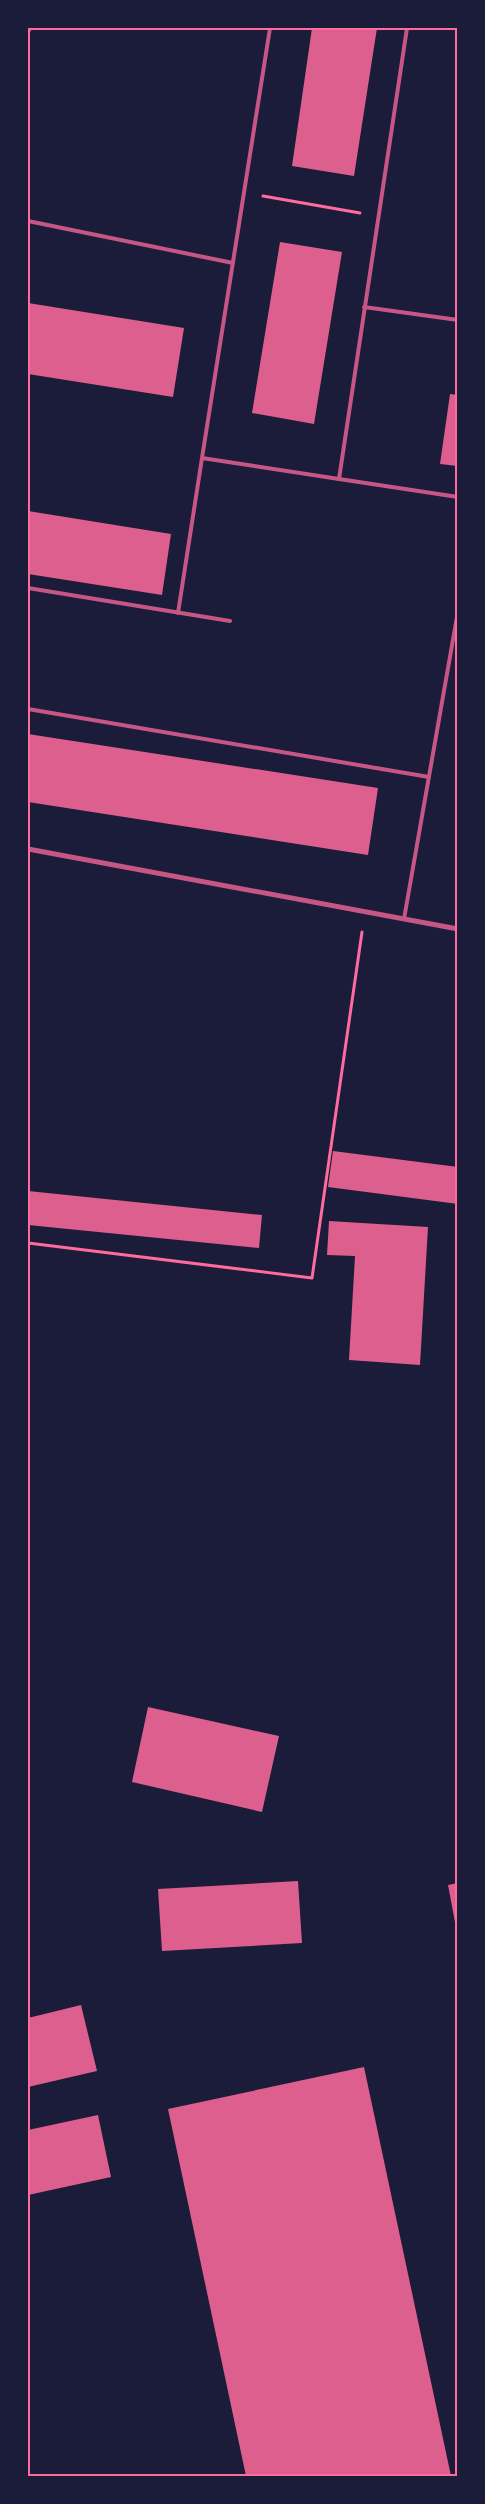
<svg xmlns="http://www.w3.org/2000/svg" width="485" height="2504" viewBox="0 0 485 2504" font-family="Manrope,sans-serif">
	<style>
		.building { fill: #dd5f8e }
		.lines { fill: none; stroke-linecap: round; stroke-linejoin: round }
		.path { stroke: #ff6b9d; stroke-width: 3 }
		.service { stroke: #c65784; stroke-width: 4 }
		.minor { stroke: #c65784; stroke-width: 5 }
		.neatline { fill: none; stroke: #ff6b9d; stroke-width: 2 }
	</style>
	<rect width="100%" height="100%" fill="#1b1b3a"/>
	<path class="building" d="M312,28H377L354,176L292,166Z
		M280,242L342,252L314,424L252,413Z
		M28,303L184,328L173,397L28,374Z
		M450,394L458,395V466L440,464Z
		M28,511L171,534L162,595L28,574Z
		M28,734L378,788L368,855L28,802Z
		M333,1151L458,1167V1204L328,1187Z
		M28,1191L262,1215L259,1248L28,1225Z
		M329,1221L428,1227L420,1365L349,1360L355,1256L327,1255Z
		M148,1707L279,1736L262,1812L132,1782Z
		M298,1881L302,1943L162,1951L158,1889Z
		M458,1883V1933H457L448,1885Z
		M81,2005L97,2071L28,2087V2018Z
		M364,2067L451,2476H246L168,2109Z
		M98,2115L111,2177L28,2195V2130Z"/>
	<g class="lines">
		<path class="path" d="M263,196L360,213
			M28,1243L312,1278L362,932"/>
		<path class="service" d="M270,28L202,458L339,479
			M407,28L339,479L458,497
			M28,32L30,28
			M28,221L233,263
			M364,307L458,320
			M28,588L230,621
			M178,613L202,458
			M28,709L429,777
			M404,919L458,611"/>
		<path class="minor" d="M28,849L458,929"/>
	</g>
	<rect width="485" height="2504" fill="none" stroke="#1b1b3a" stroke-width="58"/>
	<rect x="29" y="29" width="427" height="2446" class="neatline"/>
</svg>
